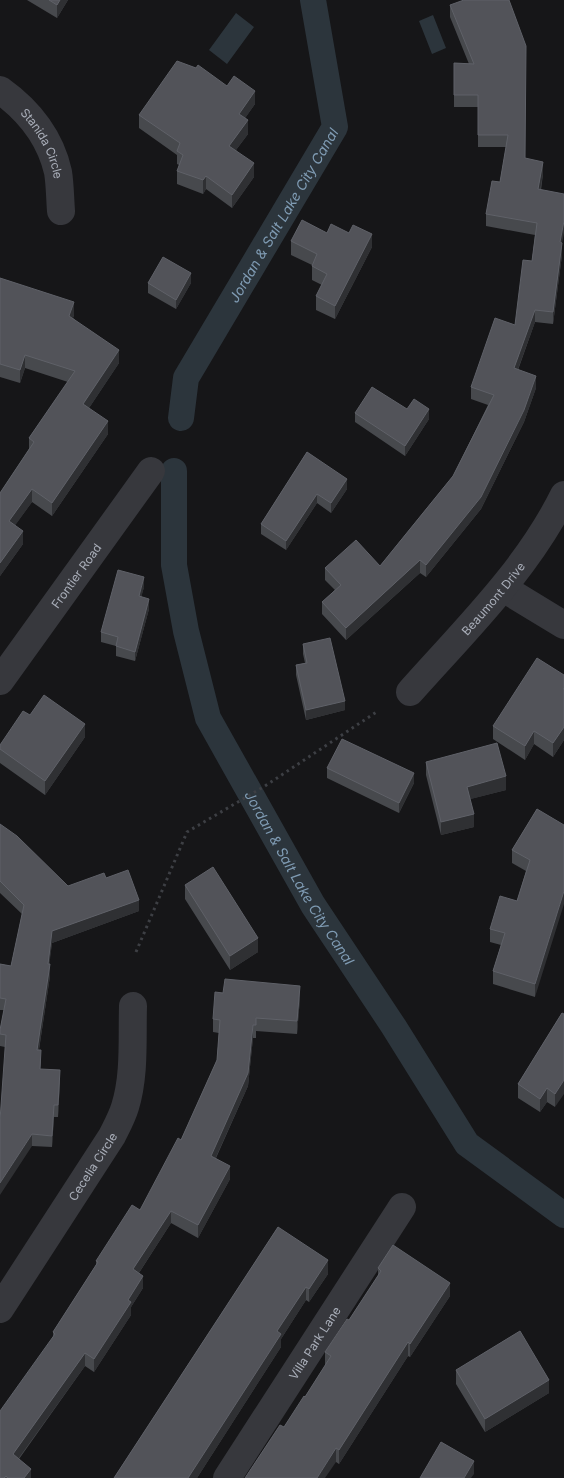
<svg xmlns="http://www.w3.org/2000/svg" width="564" height="1478" viewBox="0 0 564 1478" font-family="Inter,sans-serif">
	<style>
		.water { fill: #2c353c }
		.lines { fill: none; stroke-linecap: round; stroke-linejoin: round }
		.canal { stroke: #2c353c; stroke-width: 26 }
		.path { stroke: #3d3f44; stroke-width: 3; stroke-dasharray: 2.5 4; stroke-linecap: butt }
		.minor { stroke: #37383d; stroke-width: 28 }
		.wall { fill: #47494d }
		.shaded-wall { fill: #2f3033 }
		.building { fill: #525359; stroke: #5f6168 }
		.labels { text-anchor: middle; dominant-baseline: central; stroke-width: 4; stroke-linejoin: round; paint-order: stroke }
		.street-label { font-size: 12px; fill: #a8adb8; stroke: #111113 }
		.water-label { font-size: 14px; font-style: italic; fill: #7f9bb3; stroke: #111113 }
	</style>
	<rect width="100%" height="100%" fill="#161618"/>
	<path class="water" d="M236,13L254,27L227,64L209,50Z
		M433,15L446,48L432,54L419,21Z"/>
	<g class="lines">
		<g class="canal">
			<path id="s1" d="M181,418L186,378L335,127L313,0"/>
			<path id="s2" d="M174,471V565L186,631L208,718L313,905L394,1027L467,1144L564,1215"/>
		</g>
		<path class="path" d="M136,952L187,832L265,786L378,711"/>
		<g class="minor">
			<path id="s3" d="M0,90C28,110 50,137 58,172C60,184 60,198 61,211"/>
			<path d="M503,588L564,625"/>
			<path id="s4" d="M0,681L151,471"/>
			<path id="s5" d="M410,692C465,630 527,570 564,495"/>
			<path id="s6" d="M0,1309L112,1136C117,1126 122,1117 125,1107C135,1075 132,1039 133,1006"/>
			<path id="s7" d="M227,1478L402,1207"/>
		</g>
	</g>
	<path class="wall" d="M27,0H68L57,18Z
		M450,5L525,158L543,174L541,190L562,243V255L553,324L535,322L518,370L536,388L524,422L481,509L426,577L420,573L346,640L322,614V602L335,590L325,580V568L380,566L453,476L488,405L471,399V387L515,325L532,261L535,235L486,226V214L500,182L506,147H478V107H454V63L469,64L450,17Z
		M227,86L255,104L245,118L248,134L236,150L254,177L232,208L206,189L203,194L177,184V171L179,165L177,164V155L139,128V115Z
		M327,233L372,247L335,319L316,310V296L322,285L312,280V265L291,255V241Z
		M0,278L74,315L73,318L119,363L89,408L108,434L52,516L32,502L15,525L23,544L0,576V493L29,449V438L68,382L25,368L20,383L0,377Z
		M148,283H191L176,309L148,293Z
		M355,413L429,419L405,456L355,422Z
		M307,452L347,489L331,513L317,503L286,550L261,534V524Z
		M144,587L141,597L149,609L135,661L116,656V646L101,642V632Z
		M303,644L345,710L306,720L296,675V665L305,663L303,654Z
		M564,675V740L553,757L534,744L525,760L493,739V726Z
		M30,715L85,737L45,795L0,763V745Z
		M426,762L506,790L470,799L474,827L441,835L426,775Z
		M327,768L414,783L399,813L327,778Z
		M537,809L535,997L493,984V971L501,945L490,942V929L517,901L526,871L512,863V850Z
		M0,824L68,886L106,878L139,911L52,943L49,964L50,976L39,1050L41,1062L40,1069L60,1082L58,1117H54L52,1147L32,1146L5,1047L0,1046V1030L4,1010H0V964L11,966L22,914L0,893Z
		M185,885L258,952L230,970L185,899Z
		M300,998L297,1034L256,1031V1038H253L248,1086L216,1158L230,1179L198,1238L171,1223L139,1273L143,1288L131,1307V1315L94,1372L85,1366L19,1459L31,1478H0L53,1338V1332L96,1265V1261L140,1210L181,1140L217,1060L219,1033L213,1032V1019Z
		M562,1013L555,1107L547,1102L540,1112L518,1098V1084Z
		M278,1227L328,1274L309,1302L306,1300L281,1339V1347L197,1478H114Z
		M378,1268L450,1296L410,1357L408,1356L339,1464L284,1427L305,1397L325,1366V1352L349,1320L378,1276Z
		M456,1370L549,1393L485,1432L456,1384Z"/>
	<path class="shaded-wall" d="M60,0H68L57,18V5Z
		M255,91V104L239,127V114Z
		M248,120V134L229,159V146Z
		M543,162V174L538,201V189Z
		M254,163V177L232,208V195Z
		M206,176V189L203,194V180Z
		M564,221V233L560,254V242Z
		M372,234V247L335,319V306Z
		M562,243V255L553,324V312Z
		M191,273V283L176,309V300Z
		M74,302V315L69,329V316Z
		M535,310V322L514,380V368Z
		M119,350V363L83,417V404Z
		M25,355V368L20,383V370Z
		M536,376V388L524,422L481,509L426,577V565Z
		M429,409V419L405,456V446Z
		M108,421V434L52,516V503Z
		M347,479V489L331,513V503Z
		M32,489V502L9,534V521Z
		M317,494V503L286,550V541Z
		M23,531V544L0,576V563Z
		M420,560V573L346,640V628Z
		M144,577V587L139,606V596Z
		M149,599V609L135,661V652Z
		M345,701V710L306,720V710Z
		M85,724V737L45,795V781Z
		M564,727V740L553,757V743Z
		M534,731V744L525,760V746Z
		M414,773V783L399,813V803Z
		M506,776V790L467,800V787Z
		M474,814V827L441,835V822Z
		M564,891V904L535,997V984Z
		M139,900V911L52,943L48,976V964L52,931Z
		M258,938V952L230,970V956Z
		M50,964V976L37,1062V1050Z
		M300,986V998L297,1034V1021Z
		M253,1025V1038L248,1086L211,1168V1156Z
		M60,1070V1082L58,1117V1105Z
		M564,1080V1094L555,1107V1094Z
		M547,1088V1102L540,1112V1099Z
		M54,1105V1117L52,1147V1136Z
		M32,1134V1146L0,1195V1183Z
		M230,1166V1179L198,1238V1225Z
		M171,1211V1223L133,1282V1269Z
		M328,1260V1274L309,1302V1289Z
		M143,1276V1288L131,1307V1315L94,1372V1359L128,1300Z
		M450,1283V1296L410,1357V1344Z
		M306,1287V1300L281,1339V1347L197,1478H188L277,1331Z
		M408,1342V1356L339,1464V1450Z
		M85,1353V1366L13,1466V1454Z
		M549,1380V1393L485,1432V1419Z
		M336,1448V1462L325,1478H317Z
		M474,1461V1474L471,1478H464Z
		M31,1469V1478H24Z"/>
	<path class="building" d="M49,0H60L57,5Z
		M464,0H509L526,46L525,158L543,162L538,189L564,194V221L560,242L562,243L553,312L535,310L514,368L536,376L524,410L481,497L426,565L420,560L346,628L322,602L341,585L325,568L356,540L380,566L453,476L494,395L471,387L495,318L515,325L523,260L532,261L537,223L486,214L492,181L500,182L508,135H478V95H454V63L474,64L450,5Z
		M177,61L196,68L198,65L227,86L234,76L255,91L239,114L248,120L229,146L254,163L232,195L206,176L203,180L177,171L183,155L177,151L180,143L139,115Z
		M302,220L327,233L331,224L349,233L353,225L372,234L335,306L316,296L327,274L312,266L317,254L291,241Z
		M163,257L191,273L176,300L148,283Z
		M0,278L74,302L69,316L119,350L83,404L108,421L52,503L32,489L9,521L23,531L0,563V493L34,442L29,438L75,371L25,355L20,370L0,364Z
		M372,387L407,409L414,399L429,409L405,446L355,413Z
		M307,452L347,479L331,503L317,494L286,541L261,524Z
		M118,570L144,577L139,596L149,599L135,652L116,646L118,637L101,632Z
		M330,638L345,701L306,710L296,665L307,663L303,644Z
		M537,658L564,675V688L563,689H564V727L553,743L534,731L525,746L493,726Z
		M44,695L85,724L45,781L0,749V745L23,711L30,715Z
		M342,739L414,773L399,803L327,768Z
		M497,743L506,776L467,787L474,814L441,822L426,762Z
		M537,809L564,825V891L535,984L493,971L505,933L490,929L500,896L517,901L530,860L512,850Z
		M0,824L17,836L68,886L104,873L106,878L128,870L139,900L52,931L48,964H50L37,1050H41L40,1069L60,1070L58,1105H54L52,1136L32,1134L0,1183V1120L6,1035L0,1034V1030L6,999L0,998V964L11,966L24,905L0,881Z
		M213,867L258,938L230,956L185,885Z
		M225,979L300,986L297,1021L256,1018V1025H253L248,1073L211,1156L230,1166L198,1225L171,1211L133,1269L143,1276L128,1300L131,1302L94,1359L85,1353L13,1454L31,1469L24,1478H8L6,1476L4,1478H0V1411L55,1334L53,1332L98,1262L96,1261L132,1205L140,1210L178,1138L181,1140L217,1060L220,1020L213,1019L215,992L223,993Z
		M562,1013L564,1014V1080L555,1094L547,1088L540,1099L518,1084Z
		M278,1227L328,1260L309,1289L306,1287L277,1331L281,1334L188,1478H114Z
		M393,1245L450,1283L410,1344L408,1342L339,1450L336,1448L317,1478H245L280,1425L284,1427L304,1396L305,1397L331,1356L325,1352L347,1319L349,1320L381,1271L378,1268Z
		M520,1331L549,1380L485,1419L456,1370Z
		M441,1442L474,1461L464,1478H420Z"/>
	<g class="labels">
		<g class="street-label">
			<text stroke="none"><textPath href="#s3" startOffset="70">Stanida Circle</textPath></text>
			<text stroke="none"><textPath href="#s4" startOffset="130">Frontier Road</textPath></text>
			<text stroke="none"><textPath href="#s5" startOffset="125">Beaumont Drive</textPath></text>
			<text stroke="none"><textPath href="#s6" startOffset="170">Cecelia Circle</textPath></text>
			<text stroke="none"><textPath href="#s7" startOffset="161">Villa Park Lane</textPath></text>
		</g>
		<g class="water-label">
			<text stroke="none"><textPath href="#s1" startOffset="230">Jordan &amp; Salt Lake City Canal</textPath></text>
			<text stroke="none"><textPath href="#s2" startOffset="435">Jordan &amp; Salt Lake City Canal</textPath></text>
		</g>
	</g>
</svg>
